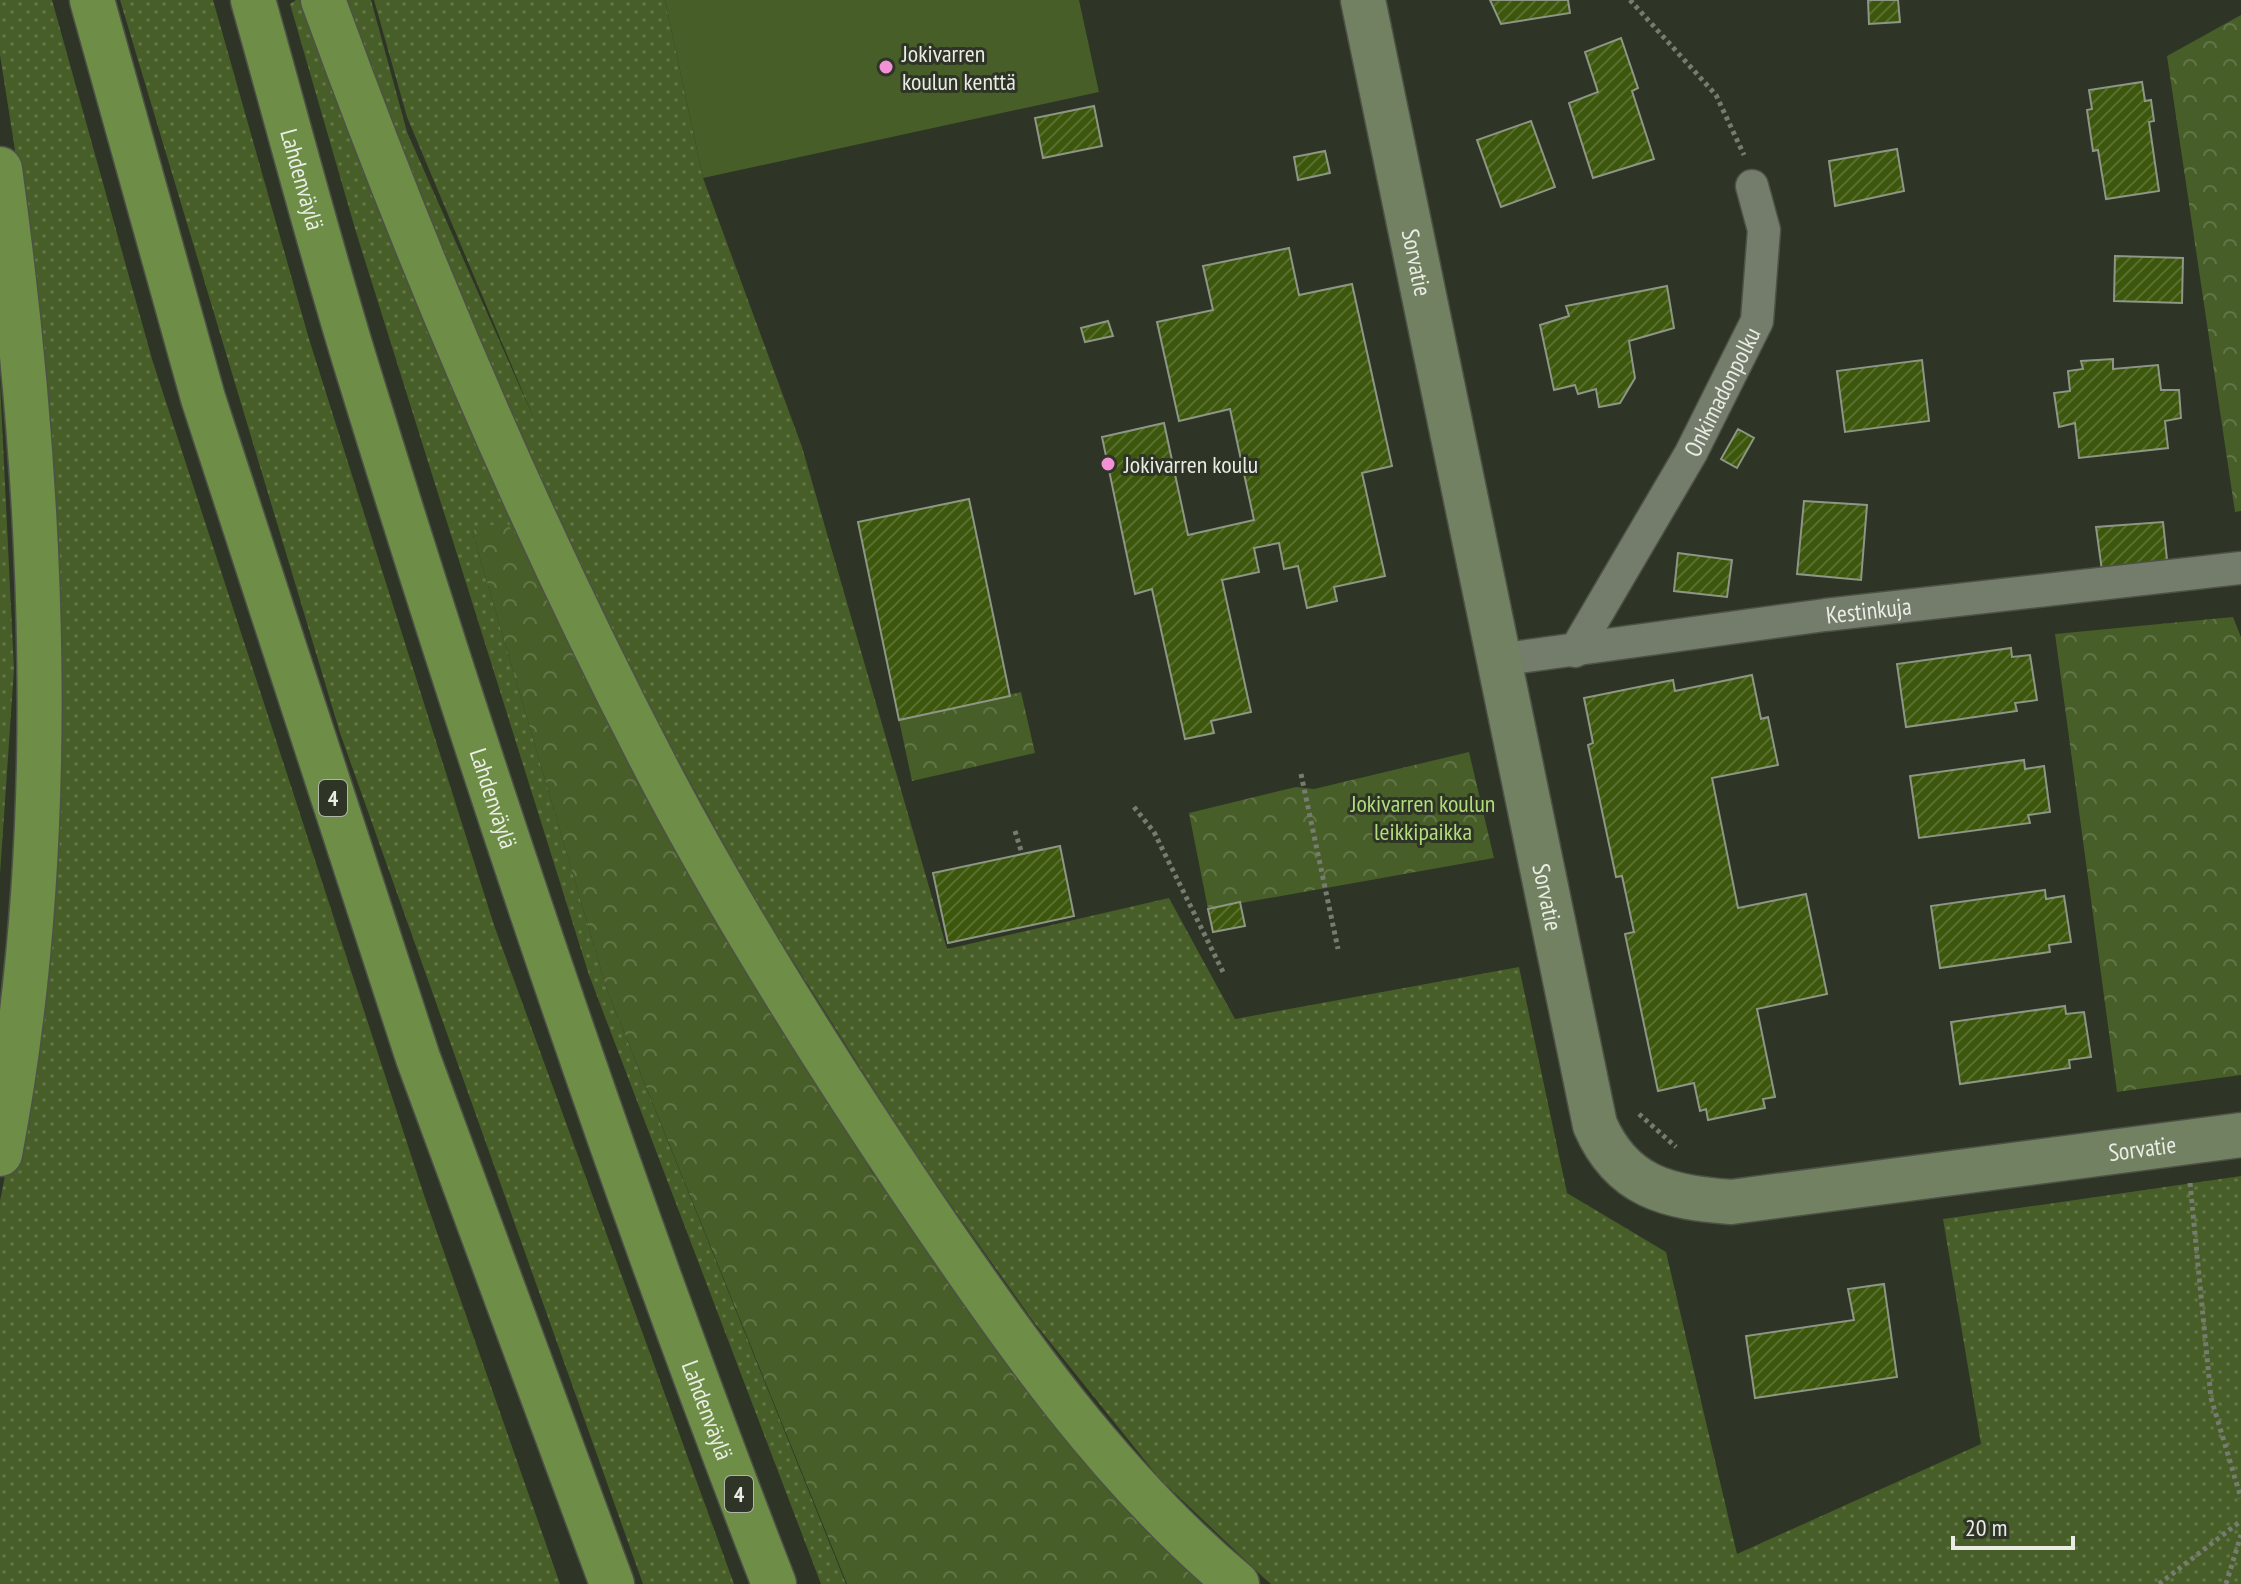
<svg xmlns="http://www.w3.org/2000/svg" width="2241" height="1584" viewBox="0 0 2241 1584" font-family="'PT Sans Narrow',sans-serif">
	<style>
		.grass { fill: url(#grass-dots) }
		.forest { fill: url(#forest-crowns) }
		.pitch { fill: #475e28 }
		.building { fill: url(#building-hatch); stroke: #8e9685; stroke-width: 2 }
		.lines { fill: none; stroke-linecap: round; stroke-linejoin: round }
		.street-casing { stroke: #4d5246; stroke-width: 35 }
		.secondary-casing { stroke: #4d5246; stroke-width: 47 }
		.highway-casing { stroke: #4d5246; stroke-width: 47 }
		.path { stroke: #777c70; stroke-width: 5; stroke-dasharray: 4 4; stroke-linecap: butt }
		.street { stroke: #747c6c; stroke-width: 32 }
		.secondary { stroke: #728161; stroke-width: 44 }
		.highway { stroke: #6e8d46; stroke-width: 44 }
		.poi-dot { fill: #f291d6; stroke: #2e3426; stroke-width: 3 }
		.labels { text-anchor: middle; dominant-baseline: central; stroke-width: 6; stroke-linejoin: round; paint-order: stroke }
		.shield { fill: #2e3426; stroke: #b1b6ab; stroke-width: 2 }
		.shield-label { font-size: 22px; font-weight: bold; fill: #e9ede4 }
		.poi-label { font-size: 24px; fill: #e9ede4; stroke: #2e3426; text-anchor: start }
		.street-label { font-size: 24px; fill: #e9ede4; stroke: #2e3426 }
		.park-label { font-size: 24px; fill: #b2dd7c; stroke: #2e3426 }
	</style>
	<defs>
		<pattern id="grass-dots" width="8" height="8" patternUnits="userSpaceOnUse" patternTransform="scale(2)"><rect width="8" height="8" fill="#475e28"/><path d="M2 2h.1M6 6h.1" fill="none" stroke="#627547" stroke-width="1.8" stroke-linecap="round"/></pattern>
		<pattern id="forest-crowns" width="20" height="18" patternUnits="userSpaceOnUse" patternTransform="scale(2)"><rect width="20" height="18" fill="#475e28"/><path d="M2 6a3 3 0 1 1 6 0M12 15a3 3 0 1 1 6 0" fill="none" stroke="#627547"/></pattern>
		<pattern id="building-hatch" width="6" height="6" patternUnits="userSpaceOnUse" patternTransform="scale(2)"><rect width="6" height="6" fill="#3c570c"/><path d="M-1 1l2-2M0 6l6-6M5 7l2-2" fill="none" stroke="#586f2f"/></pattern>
	</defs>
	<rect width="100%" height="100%" fill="#2e3426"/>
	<path class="grass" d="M0,0H52L152,359L424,1195L560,1584H0V1201L41,993L20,182L0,55Z
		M120,0H213L309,339L494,925L734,1584H643L340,733Z
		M296,0H302L586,664L472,531L607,990L846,1584H821L589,975L356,232L290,4Z
		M345,0H371L407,132L535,421L407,117L374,0H665L703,178L802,447L947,949L1169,898L1235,1019L1519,967L1567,1193L1666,1252L1737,1554L1981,1444L1943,1219L2241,1176V1584H1271L1264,1578L1159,1478L1033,1321L914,1153L754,899L610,635L467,311L407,167Z
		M0,382L14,669L0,875Z"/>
	<path class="forest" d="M2241,15V511L2235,512L2167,56Z
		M506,521L871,1171L990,1336L1209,1584H847L607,990L472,531Z
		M2233,617L2241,637V1075L2117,1092L2055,634Z
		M1021,692L1035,753L912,781L899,720Z
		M1469,752L1494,858L1208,909L1189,813L1296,787L1314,789Z"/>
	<path class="pitch" d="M665,0H1079L1099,92L703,178Z"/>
	<path class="building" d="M1490,0H1568L1570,13L1501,24Z
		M1868,0H1898L1900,22L1869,24Z
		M1621,38L1638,88L1632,91L1654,159L1593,178L1569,103L1598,92L1585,52Z
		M2142,82L2145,101L2151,100L2154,121L2149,122L2159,191L2106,199L2098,150L2093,151L2087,110L2092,109L2089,90Z
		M1094,106L1102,146L1043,158L1035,118Z
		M1531,121L1555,187L1501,207L1477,140Z
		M1897,149L1904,191L1835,206L1829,161Z
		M1325,151L1330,173L1298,180L1294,157Z
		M1289,248L1299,295L1352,284L1392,466L1362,473L1385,576L1334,587L1337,601L1307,608L1298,566L1284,569L1279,543L1254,548L1259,572L1222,580L1251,712L1211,721L1214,733L1185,739L1152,589L1135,594L1102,437L1164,423L1188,535L1254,520L1230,409L1179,421L1157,322L1213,310L1203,266Z
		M2115,256L2183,258L2182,303L2114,301Z
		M1667,286L1674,328L1629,341L1635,378L1620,403L1599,407L1596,389L1578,394L1575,385L1554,390L1540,325L1569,316L1566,306Z
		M1108,321L1113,336L1085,342L1081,328Z
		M2113,359V369L2158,365L2161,390H2179L2181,418L2165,421L2168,448L2079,458L2075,423L2059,427L2054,393L2070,391L2068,371L2083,369L2081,361Z
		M1922,360L1929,421L1845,432L1837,371Z
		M1738,429L1754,438L1737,468L1721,459Z
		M969,499L1010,696L899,720L858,522Z
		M1804,501L1867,505L1861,580L1797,574Z
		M2163,522L2168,569L2103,578L2096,527Z
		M1678,553L1732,560L1727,597L1674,591Z
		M2011,648L2012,657L2030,655L2037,700L2015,703L2017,711L1906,727L1897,664Z
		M1752,675L1761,719L1768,717L1778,765L1712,778L1738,908L1806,894L1827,994L1757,1009L1775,1097L1763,1099L1765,1108L1708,1120L1706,1109L1700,1111L1694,1083L1658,1091L1625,934L1634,932L1622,876L1616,877L1588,745L1593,743L1584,698L1673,680L1675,691Z
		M2024,760L2025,769L2044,766L2050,812L2028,815L2030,823L1919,838L1910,776Z
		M1060,846L1074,916L948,943L933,873Z
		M2045,890L2046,899L2064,896L2071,942L2049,945L2050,952L1940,968L1931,906Z
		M1240,902L1245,926L1213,932L1208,909Z
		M2065,1006L2066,1014L2084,1012L2091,1057L2069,1060L2070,1068L1960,1084L1951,1022Z
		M1884,1284L1897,1377L1755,1398L1746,1336L1854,1320L1848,1289Z"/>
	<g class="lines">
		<defs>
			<g id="street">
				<path id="s1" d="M1575,651L1691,453L1757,321L1764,230L1752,186"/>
				<path id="s2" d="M1498,660L1825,615L2241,568"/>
			</g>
			<g id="secondary">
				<path id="s3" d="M1363,0L1595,1125C1622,1187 1667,1197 1731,1202L2241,1135"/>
			</g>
			<g id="highway">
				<path d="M92,0L203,398L418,1058L612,1584"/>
				<path id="s4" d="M253,0C288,124 320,248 358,371C484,780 619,1185 774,1584"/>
				<path d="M323,0C420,267 531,529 663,781C739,925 828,1065 919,1200C1011,1336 1110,1478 1237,1584"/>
				<path d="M0,169C44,489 61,835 0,1154"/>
			</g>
		</defs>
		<use href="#street" class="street-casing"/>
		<use href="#secondary" class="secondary-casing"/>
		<use href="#highway" class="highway-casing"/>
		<path class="path" d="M1630,0L1716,95L1744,155
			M1301,774L1338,949
			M1134,807L1154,832L1223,972
			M1015,831L1022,854
			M1639,1114L1676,1147
			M2190,1183L2211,1398L2241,1498
			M2159,1584L2241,1521
			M2226,1584L2241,1535"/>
		<use href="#street" class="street"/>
		<use href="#secondary" class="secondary"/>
		<use href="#highway" class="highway"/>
	</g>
	<g class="poi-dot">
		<circle cx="886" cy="67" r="8"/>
		<circle cx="1108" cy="464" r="8"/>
	</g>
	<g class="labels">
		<g class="shield">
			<rect x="319" y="780" width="28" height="36" rx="6"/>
			<rect x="725" y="1476" width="28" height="36" rx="6"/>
		</g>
		<g class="shield-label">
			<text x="333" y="798">4</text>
			<text x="739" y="1494">4</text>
		</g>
		<g class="poi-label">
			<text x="902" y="53">Jokivarren<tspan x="902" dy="28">koulun kenttä</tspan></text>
			<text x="1124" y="464">Jokivarren koulu</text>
		</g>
		<g class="street-label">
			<text stroke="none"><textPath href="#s4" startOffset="186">Lahdenväylä</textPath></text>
			<text stroke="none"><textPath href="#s3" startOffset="268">Sorvatie</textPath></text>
			<text stroke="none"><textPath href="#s1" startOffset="298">Onkimadonpolku</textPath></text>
			<text stroke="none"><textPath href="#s2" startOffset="374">Kestinkuja</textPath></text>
			<text stroke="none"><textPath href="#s4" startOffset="834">Lahdenväylä</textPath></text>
			<text stroke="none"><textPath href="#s3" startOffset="916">Sorvatie</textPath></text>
			<text stroke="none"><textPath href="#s3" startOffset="1730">Sorvatie</textPath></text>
			<text stroke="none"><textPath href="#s4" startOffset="1482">Lahdenväylä</textPath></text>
		</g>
		<g class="park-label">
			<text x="1423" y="803">Jokivarren koulun<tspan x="1423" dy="28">leikkipaikka</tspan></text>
		</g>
	</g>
	<path d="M1953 1536v12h120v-12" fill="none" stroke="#e9ede4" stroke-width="4"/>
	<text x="1965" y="1536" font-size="24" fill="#e9ede4" stroke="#2e3426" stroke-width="6" paint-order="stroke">20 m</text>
</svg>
